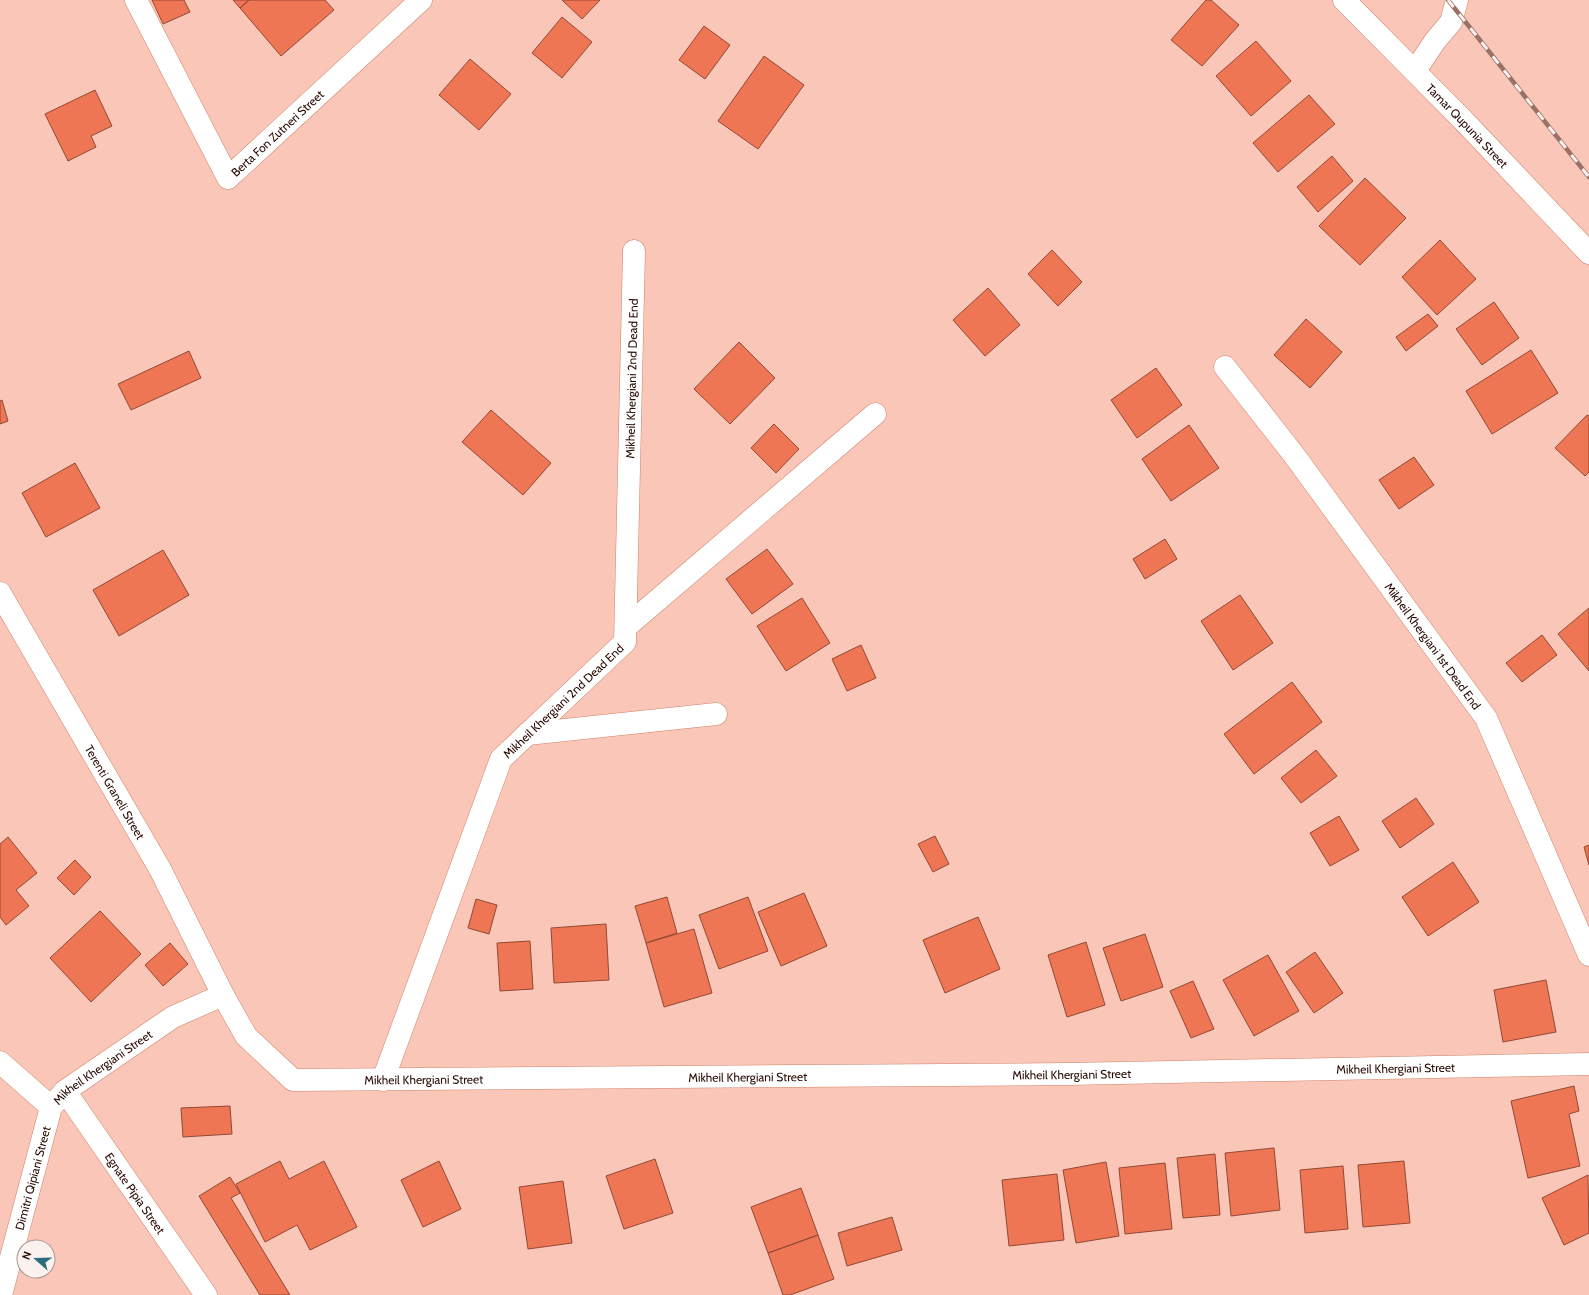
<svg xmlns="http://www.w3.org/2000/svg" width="1589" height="1295" viewBox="0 0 1589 1295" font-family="Cabin,sans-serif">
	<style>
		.building { fill: #ee7654; stroke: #924934 }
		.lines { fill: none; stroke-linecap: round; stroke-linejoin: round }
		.minor-casing { stroke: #d1826b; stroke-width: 23 }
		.major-casing { stroke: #d1826b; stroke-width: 23 }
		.minor { stroke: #fff; stroke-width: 22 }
		.major { stroke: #fff; stroke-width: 22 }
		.rail-casing { stroke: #9a7166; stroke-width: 4.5 }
		.rail { stroke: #fbf2f0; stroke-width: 3; stroke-dasharray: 9; stroke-linecap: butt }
		.labels { text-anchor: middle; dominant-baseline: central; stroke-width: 3; stroke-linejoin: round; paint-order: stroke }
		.street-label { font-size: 12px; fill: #290b04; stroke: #fbf2f0 }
	</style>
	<rect width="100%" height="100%" fill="#f9c6b7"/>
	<path class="building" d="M152,0H184L190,12L163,24Z
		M233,0H249L240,8Z
		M249,0H325L334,10L281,56L240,8Z
		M562,0H600L582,19Z
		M1206,0H1211L1239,25L1202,66L1171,40Z
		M562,17L592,42L562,78L532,53Z
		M704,26L730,45L705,79L679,60Z
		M1256,41L1291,81L1251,116L1216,76Z
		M764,56L804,85L758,149L718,121Z
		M470,59L511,94L479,130L439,95Z
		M95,90L112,126L91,136L96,147L68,161L45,114Z
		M1309,95L1335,124L1278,172L1253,143Z
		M1332,156L1353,181L1318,212L1297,187Z
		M1365,178L1406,218L1360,265L1319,226Z
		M1440,240L1476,279L1437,315L1402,277Z
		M1052,250L1082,282L1058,306L1028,274Z
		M988,288L1020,325L985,356L953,320Z
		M1494,302L1519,338L1482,365L1456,329Z
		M1428,314L1438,326L1406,351L1396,337Z
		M1306,319L1342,352L1310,388L1274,355Z
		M739,342L775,378L730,424L694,389Z
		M1531,350L1558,393L1492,434L1466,391Z
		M189,351L201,378L131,410L118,384Z
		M1156,368L1182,405L1137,438L1111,400Z
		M2,400L8,421L0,424V401Z
		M491,410L551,463L523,495L462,442Z
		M1587,415L1589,416V472L1585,476L1555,448Z
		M774,424L799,449L776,473L751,448Z
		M1189,425L1219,468L1171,501L1142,459Z
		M1414,457L1434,485L1399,509L1379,480Z
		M75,463L100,508L46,537L22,493Z
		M1165,539L1177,559L1145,579L1133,559Z
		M767,549L793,584L752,614L726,579Z
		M163,550L189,595L119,636L93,590Z
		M1240,595L1273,643L1233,670L1201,621Z
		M802,598L830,643L786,671L757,626Z
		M1589,608V671L1558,634Z
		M1542,635L1557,655L1522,682L1506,663Z
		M861,645L876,678L847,691L832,659Z
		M1292,682L1322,722L1254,774L1224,734Z
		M1316,750L1337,776L1301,803L1281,778Z
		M1416,798L1434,824L1400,848L1382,821Z
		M1339,816L1359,850L1330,866L1310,833Z
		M935,836L949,864L933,872L918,844Z
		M8,837L37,873L16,890L29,906L6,925L0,917V844Z
		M1589,845V865L1584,847Z
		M75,860L91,877L74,895L57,878Z
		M1453,862L1479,902L1428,936L1402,897Z
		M804,893L827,946L781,966L758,912Z
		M667,897L677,933L646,943L635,906Z
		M748,897L768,951L719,969L699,915Z
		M476,899L497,905L489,934L468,928Z
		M100,911L141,954L91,1002L50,958Z
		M978,917L1000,969L945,993L923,940Z
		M606,924L609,980L554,983L551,928Z
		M694,929L712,993L664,1007L646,943Z
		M1145,934L1163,987L1121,1001L1103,948Z
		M530,941L533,989L500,991L497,943Z
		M1086,942L1105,1005L1067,1017L1048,955Z
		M170,943L188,964L163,986L145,965Z
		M1315,952L1343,993L1314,1013L1286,972Z
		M1268,955L1299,1011L1254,1036L1223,980Z
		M1546,980L1556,1032L1503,1042L1494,990Z
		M1193,981L1214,1029L1191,1038L1170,991Z
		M1574,1086L1579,1111L1569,1114L1580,1166L1528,1178L1511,1101Z
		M230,1106L232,1134L183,1137L181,1108Z
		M1274,1148L1280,1210L1231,1216L1225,1153Z
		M1215,1154L1220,1215L1183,1218L1177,1158Z
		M655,1159L673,1213L624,1229L606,1176Z
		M280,1161L289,1179L324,1161L357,1227L310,1250L297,1225L265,1242L236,1184Z
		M439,1161L461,1209L423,1227L401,1180Z
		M1404,1161L1410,1223L1363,1227L1358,1165Z
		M1106,1162L1119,1236L1076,1243L1063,1170Z
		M1165,1163L1172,1229L1125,1234L1119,1168Z
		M1343,1166L1348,1229L1305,1233L1300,1170Z
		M1057,1174L1064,1240L1009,1246L1002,1180Z
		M1588,1175L1589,1233L1564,1245L1542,1198Z
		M230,1177L240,1193L231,1198L290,1295H260L199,1196Z
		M563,1181L572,1243L528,1249L519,1187Z
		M801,1188L818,1235L768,1253L751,1207Z
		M892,1217L902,1250L847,1266L838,1233Z
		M818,1235L834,1279L790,1295H783L768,1253Z"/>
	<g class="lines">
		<defs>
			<g id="minor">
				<path id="s1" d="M136,0L228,178L421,0"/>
				<path d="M1415,71L1435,41L1451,22L1457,0"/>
				<path id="s2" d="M1225,367L1294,455L1486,718L1589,955"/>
				<path id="s3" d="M0,593L160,869L223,995L246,1036L293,1080L1069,1074L1589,1064"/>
				<path d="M626,627L875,414"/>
				<path d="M527,734L716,714"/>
				<path d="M0,1062L51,1107"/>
				<path id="s4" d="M383,1080L501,759L625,642L634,251"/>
				<path id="s5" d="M65,1091L206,1295"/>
				<path id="s6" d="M1,1295L51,1107L65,1091L173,1017L223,995"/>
			</g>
			<g id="major">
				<path id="s7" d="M1344,0L1463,120L1589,253"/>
			</g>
		</defs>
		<use href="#minor" class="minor-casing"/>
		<use href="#major" class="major-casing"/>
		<use href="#minor" class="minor"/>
		<use href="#major" class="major"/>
		<defs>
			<path id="rail" d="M1448,0L1589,177"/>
		</defs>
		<use href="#rail" class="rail-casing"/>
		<use href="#rail" class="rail"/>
	</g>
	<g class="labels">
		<g class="street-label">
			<text stroke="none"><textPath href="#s7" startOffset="176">Tamar Qupunia Street</textPath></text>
			<text stroke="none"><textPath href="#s1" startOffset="267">Berta Fon Zutneri Street</textPath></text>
			<text stroke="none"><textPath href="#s4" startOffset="776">Mikheil Khergiani 2nd Dead End</textPath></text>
			<text stroke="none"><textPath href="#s2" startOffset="348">Mikheil Khergiani 1st Dead End</textPath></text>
			<text stroke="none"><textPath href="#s4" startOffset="427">Mikheil Khergiani 2nd Dead End</textPath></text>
			<text stroke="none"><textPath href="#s3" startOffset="230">Terenti Graneli Street</textPath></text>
			<text stroke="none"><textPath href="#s6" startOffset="260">Mikheil Khergiani Street</textPath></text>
			<text stroke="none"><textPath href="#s3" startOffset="1674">Mikheil Khergiani Street</textPath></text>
			<text stroke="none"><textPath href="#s3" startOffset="1350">Mikheil Khergiani Street</textPath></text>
			<text stroke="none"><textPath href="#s3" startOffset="1026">Mikheil Khergiani Street</textPath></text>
			<text stroke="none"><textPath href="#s3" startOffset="702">Mikheil Khergiani Street</textPath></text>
			<text stroke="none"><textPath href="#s6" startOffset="121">Dimitri Qipiani Street</textPath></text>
			<text stroke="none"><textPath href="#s5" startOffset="124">Egnate Pipia Street</textPath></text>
		</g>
	</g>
	<g transform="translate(36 1259) rotate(290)"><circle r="19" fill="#fbf2f0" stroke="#a79692"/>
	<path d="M0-3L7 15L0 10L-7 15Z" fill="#296d7e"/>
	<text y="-6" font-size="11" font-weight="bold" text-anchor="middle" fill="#290b04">N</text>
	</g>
</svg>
